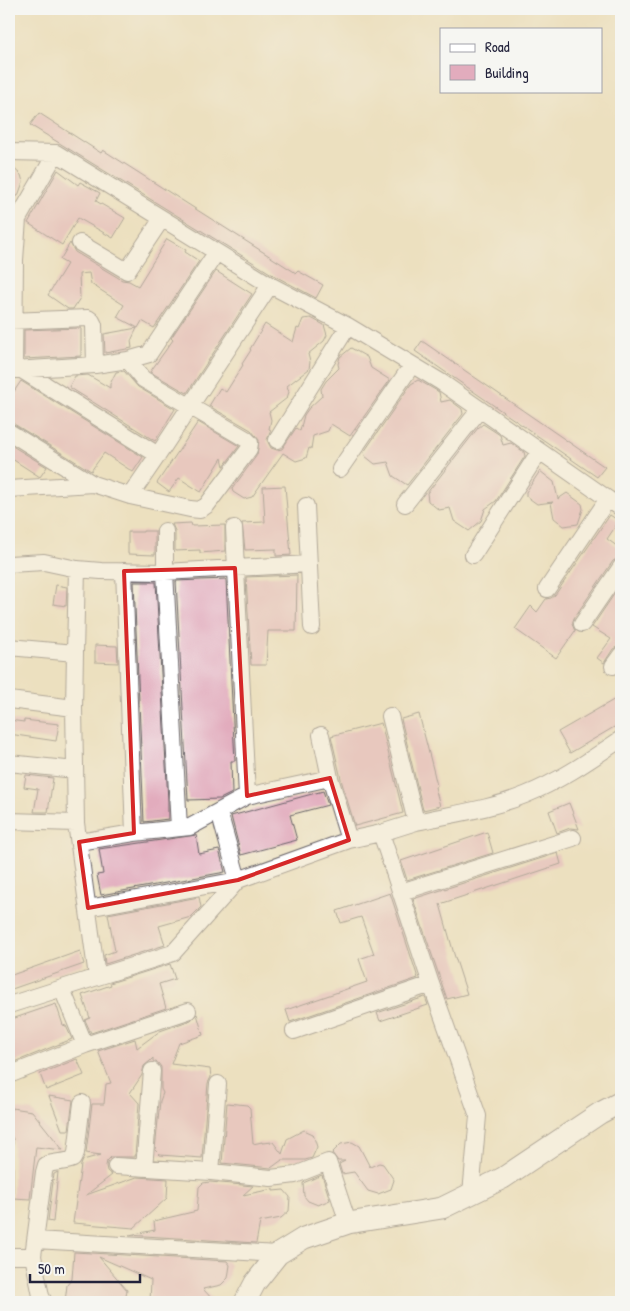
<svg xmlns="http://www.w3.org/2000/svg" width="630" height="1311" viewBox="0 0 630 1311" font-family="'Patrick Hand',sans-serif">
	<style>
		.building { fill: #e2acbd }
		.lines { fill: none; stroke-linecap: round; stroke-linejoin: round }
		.minor-casing { stroke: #696469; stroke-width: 18 }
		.major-casing { stroke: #696469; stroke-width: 23 }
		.minor { stroke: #fff; stroke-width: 16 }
		.major { stroke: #fff; stroke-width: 21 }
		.marked { fill: none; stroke: #d62828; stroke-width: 4; stroke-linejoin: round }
	</style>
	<rect width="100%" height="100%" fill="#f6f6f2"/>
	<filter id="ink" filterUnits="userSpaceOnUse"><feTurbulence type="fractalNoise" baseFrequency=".02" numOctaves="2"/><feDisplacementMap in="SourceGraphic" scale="10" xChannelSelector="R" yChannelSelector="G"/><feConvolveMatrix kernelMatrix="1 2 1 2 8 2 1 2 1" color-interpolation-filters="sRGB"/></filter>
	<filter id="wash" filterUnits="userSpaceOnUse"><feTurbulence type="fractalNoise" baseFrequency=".0096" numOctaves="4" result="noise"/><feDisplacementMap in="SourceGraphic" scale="20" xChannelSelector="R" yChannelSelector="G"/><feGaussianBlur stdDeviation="1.12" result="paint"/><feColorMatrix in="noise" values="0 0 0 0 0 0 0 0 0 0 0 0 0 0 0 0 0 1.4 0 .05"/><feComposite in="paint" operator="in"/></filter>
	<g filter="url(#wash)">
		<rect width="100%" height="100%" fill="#ece0bf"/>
		<g id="blocks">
			<path class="building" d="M39,113L101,153L103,150L296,273L298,271L323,285L316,298L275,276L30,125Z
				M9,164L21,175L23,182L18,196H9Z
				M58,170L78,185L80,182L100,193L96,201L125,218L113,238L78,218L62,245L28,223Z
				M167,239L186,250L185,252L199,261L154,328L142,321L138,328L117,317L124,305L91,284L89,273L79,274L80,298L73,309H68L48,295L67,264L60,260L70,243L75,252L122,280L129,281L138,286Z
				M216,271L252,294L187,393L150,372L173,340L171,338Z
				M311,318L324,325L327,335L324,341L308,354L310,362L309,369L287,386L289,392L287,398L269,412L271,420L269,429L271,430L267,440L271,448L277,450L282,449L296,428L300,431L304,415L309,408L322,396L321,389L326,381L339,368L338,364L340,357L351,348L367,357L371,368L390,380L350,436L331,424L328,431L313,436L311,449L309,448L306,458L296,461L283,453L252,497L244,499L233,492L232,489L257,455L259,440L251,430L209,406L220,388L226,392L243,365L242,364L251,350L250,349L265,324L293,342L297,328L299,329L303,319Z
				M81,328V356L24,359V330Z
				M137,328L131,341L132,348L105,353L104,334Z
				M422,341L605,467L597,477L415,351Z
				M124,371L138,387L175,409L155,441L69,387L75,376L88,375L110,388V384L116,372Z
				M418,380L439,392L441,402L450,400L462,409L463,414L407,485L393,476L388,462L375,464L365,456L364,452L411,384Z
				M21,381L143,457L133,472L104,453L91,471L14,424L9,422V399Z
				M198,422L239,446L224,466L222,458L201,492L179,478L169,492L157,483Z
				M483,424L500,435L503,445L511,443L524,452L525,456L496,501L485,509L481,521L469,531L454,521L450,508L439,510L428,501L427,493L478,428Z
				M9,444L47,467L40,477L9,457Z
				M540,471L554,482L558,499L567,493L582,504L583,509L578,524L564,526L554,518L551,503L553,502L537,504L526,496V492Z
				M285,486L291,555L276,556V549L245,550L242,523L265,522L263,487Z
				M610,515L619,521L607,539L621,549V557L613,561L574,618L572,624L575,631L556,658L515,629L531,606L537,612L546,599L551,598L555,595Z
				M191,523L192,526L225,525V551L200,553V550L175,551V531L172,524Z
				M143,531H155V555L128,554V532H143Z
				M297,575L296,631H268L266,665H251L246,577Z
				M226,579L234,743L235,761H231L232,793L220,799L188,800L176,581Z
				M134,582H156L168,801V819L144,822Z
				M621,584V645L613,649L604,663L597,658L611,639L592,627Z
				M56,585L67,587L66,606L53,604Z
				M95,645L117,646L118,663L95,662Z
				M617,698L621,705V723L570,753L558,732Z
				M419,714L434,773L437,786L435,787L440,806L423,810L401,719Z
				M9,720L24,722V720L59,724L56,741L9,734Z
				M381,723L403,813L355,826L342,783L331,736Z
				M26,775L53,778L48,812H34L38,789L24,787Z
				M323,791L328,805L290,815L297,840L241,855L231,816Z
				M569,803L579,829L570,828L557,833L549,811Z
				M487,832L493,853L407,880L401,861Z
				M196,835L199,854L219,850L225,872L101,895L97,875L103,874L99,849Z
				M558,853L561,864L440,904L454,954L467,994L447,999L413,899Z
				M390,893L418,978L290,1022L286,1010L367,982L359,959L374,954L361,917L341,923L337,911Z
				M199,897L201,907L191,917L159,926L165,945L105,964L104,955L115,951L108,914Z
				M80,951L84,964L9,990V976Z
				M170,964L175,979L159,984L166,1008L91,1033L85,1020L90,1018L82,995L111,985L110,983Z
				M425,997L428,1005L380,1021L377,1013Z
				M56,1004L63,1025L66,1026L72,1039L15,1062L9,1046V1020Z
				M197,1014L203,1035L179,1043L171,1064L210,1069L211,1077L208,1083L202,1158L160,1155L155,1150L160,1101L163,1093L161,1089V1067L158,1063L153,1061V1058L150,1061L144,1066L142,1075L130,1093L139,1103L135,1157H111L107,1161L106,1166L107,1171L112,1175L86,1195L137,1177L168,1179L167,1198L134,1228L73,1223L81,1165L83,1160L101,1155L86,1153L92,1104H104L106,1084L111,1083L98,1051L135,1039L137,1048L160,1031L191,1020Z
				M77,1059L84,1075L46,1090L40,1074Z
				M49,1096L73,1100L69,1130H62Z
				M227,1103L247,1105L250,1108L253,1144L262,1142V1143L273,1142L282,1154L287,1139L304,1130L313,1134L317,1147L312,1158L305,1160H282L271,1168L222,1163Z
				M12,1108L32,1111L63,1150L36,1147L30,1199L13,1198V1139L9,1132V1114Z
				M352,1142L359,1146L370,1167L379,1163L383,1164L394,1180L391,1189L378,1194L368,1191L354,1172L342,1174L339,1164L345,1161H338L332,1153L341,1144Z
				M58,1172L53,1222L48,1221L54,1174Z
				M322,1175L330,1200L318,1205L308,1201L304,1196L303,1183Z
				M210,1182L253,1186L243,1195L273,1189V1191L284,1190L290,1197L289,1211L281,1218L260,1222L256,1243L129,1235L155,1230L154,1221L197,1211L199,1187L203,1183Z
				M74,1252L227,1261L230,1265L228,1278L221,1285L203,1289L215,1302H150L151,1280L99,1257L127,1290L125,1302H65L67,1285L72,1279Z"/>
		</g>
	</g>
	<g filter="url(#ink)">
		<use href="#blocks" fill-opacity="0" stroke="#696469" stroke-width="1"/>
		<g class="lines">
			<defs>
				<path id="minor" d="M9,152L56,153L270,285L158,455L130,496
					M80,243L127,271L161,220
					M270,285L348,326L441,382L608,499L547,589
					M9,321L88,318L92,321L94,325L95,365L14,370
					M95,365L128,360L149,354L216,253
					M20,369L158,455
					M9,370H14L15,260L18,219L56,153
					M9,432L93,484
					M277,440L348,326
					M340,469L412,365
					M9,489L93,484L130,496L190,509L200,510L207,505L249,449L250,443L246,439L143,379L128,360
					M608,499L621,508
					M405,504L480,409
					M306,506L312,627
					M234,528L247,796
					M165,531V572L179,828
					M473,555L539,452
					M9,564L44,562L77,569L101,571L165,572L309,564
					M124,571L134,833
					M582,624L621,567
					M9,647L75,653L74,708L76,823L97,977
					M75,653L77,569
					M613,666L621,655
					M9,700L74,708
					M321,735L330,778
					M9,763L75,770
					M9,821L76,823
					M416,822C452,814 491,809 525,795C560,781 590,760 621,739
					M381,833L431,984L478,1116L471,1194
					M349,840L381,833L416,822L390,716
					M401,892L573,838
					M88,908L238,880L219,812
					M62,989L85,1045L188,1011
					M9,1005L173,953L238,880L349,840L330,778L247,796L190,827L134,833L79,842
					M294,1031L431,984
					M9,1075L85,1045
					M116,1166L211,1172L271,1178L295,1175L328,1162L348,1223
					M144,1168L152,1071
					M211,1172L218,1084
					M35,1240L278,1254
					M9,1256H33L44,1172L46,1165C55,1161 64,1163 73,1159L76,1153L82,1103
					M33,1256L41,1296L44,1302"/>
				<path id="major" d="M245,1302L255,1283L278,1254L304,1238L348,1223L442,1208L503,1178L600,1113L621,1102"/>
			</defs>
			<use href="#minor" class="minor-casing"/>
			<use href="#major" class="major-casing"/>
			<use href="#minor" class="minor"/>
			<use href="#major" class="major"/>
		</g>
	</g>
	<path d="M0 0H630V1311H0ZM235,568L247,796L330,778L349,840L238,880L88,908L79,842L134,833L124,571Z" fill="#ece0bf" fill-opacity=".55" fill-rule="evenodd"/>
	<path class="marked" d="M235,568L247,796L330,778L349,840L238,880L88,908L79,842L134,833L124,571Z"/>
	<rect width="630" height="1311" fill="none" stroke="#f6f6f2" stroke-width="30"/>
	<rect x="440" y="28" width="162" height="65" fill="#f6f6f2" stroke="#a1a1a9"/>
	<rect x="450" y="44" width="25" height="8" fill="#ffffff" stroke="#a1a1a9"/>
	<text x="485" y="52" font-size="15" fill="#22223b">Road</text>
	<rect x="450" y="65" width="25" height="15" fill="#e2acbd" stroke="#a1a1a9"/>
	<text x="485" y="78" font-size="15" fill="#22223b">Building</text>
	<path d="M30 1274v8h110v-8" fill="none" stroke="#22223b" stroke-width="2.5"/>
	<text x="38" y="1274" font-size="15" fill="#22223b" stroke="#f6f6f2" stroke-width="4" paint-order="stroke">50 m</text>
</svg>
